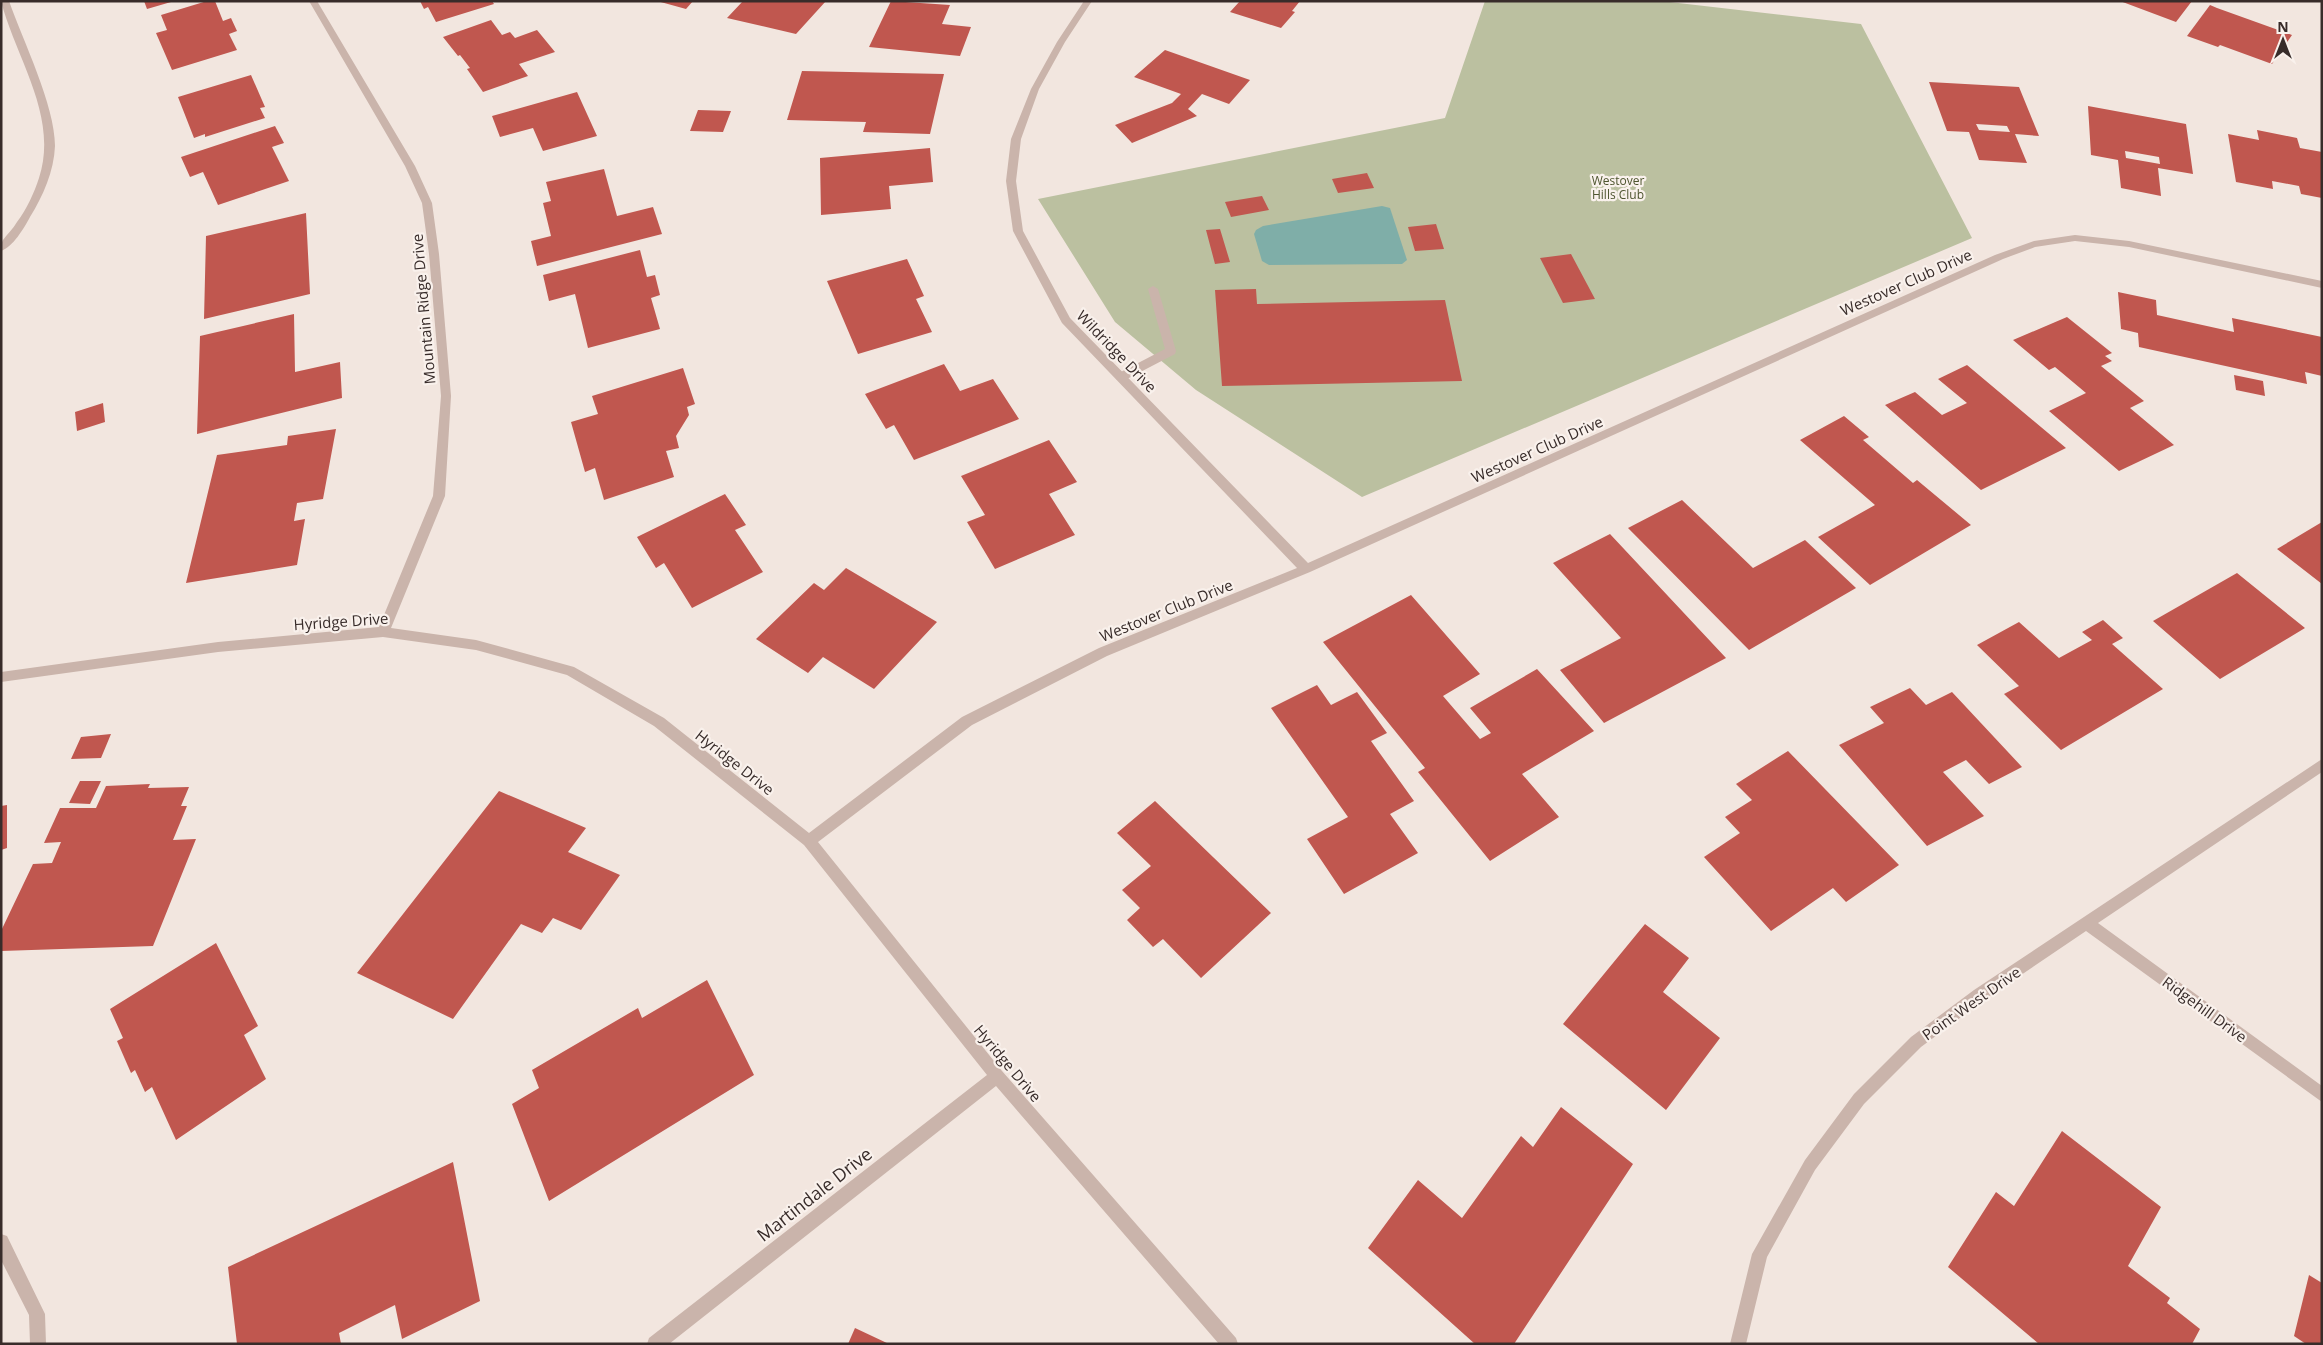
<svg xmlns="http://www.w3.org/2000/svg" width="2323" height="1345" viewBox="0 0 2323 1345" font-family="'Open Sans',sans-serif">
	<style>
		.green { fill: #bbc0a0 }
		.water { fill: #7faea8 }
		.building { fill: #c0574f; fill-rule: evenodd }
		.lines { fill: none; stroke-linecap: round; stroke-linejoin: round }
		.lane { fill: #cab4ab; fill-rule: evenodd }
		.street { fill: #cab4ab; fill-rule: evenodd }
		.labels { text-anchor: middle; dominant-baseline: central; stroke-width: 4.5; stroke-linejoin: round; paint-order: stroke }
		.far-park-label { font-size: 12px; fill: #4e552f; stroke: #f9f1ec }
		.street-label { font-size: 15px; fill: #382c2a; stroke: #f9f1ec }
		.near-street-label { font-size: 18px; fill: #382c2a; stroke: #f9f1ec }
	</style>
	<rect width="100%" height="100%" fill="#f2e6df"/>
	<path class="green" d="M1485,1H1661L1861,24L1972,238L1362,497L1196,390L1115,322L1038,199L1445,118Z"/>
	<path class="water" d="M1382,206L1390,208L1407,260L1402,264L1269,265L1262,261L1254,234L1256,230L1263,226Z"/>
	<path class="building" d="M144,1H171V2L147,9Z
		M207,1H215L223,21L231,18L237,31L229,34L237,50L172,70L156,33L167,30L161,15Z
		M420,1H492L494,4L436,22L428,7L424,9Z
		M657,1H693L686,9Z
		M743,1H826L796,34L727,18Z
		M891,1L950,5L942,24L971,27L960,56L869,47Z
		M1240,1H1300L1292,11L1295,12L1281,28L1230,12Z
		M2120,1H2192L2176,22Z
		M2210,5L2217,8L2292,35L2272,64L2220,45L2218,47L2187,36Z
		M491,20L502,35L510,32L515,38L537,30L555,52L519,64L528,76L483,92L467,69L470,68L460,55L458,56L443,37Z
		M1165,50L1250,80L1229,104L1202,94L1188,109L1197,116L1132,143L1115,125L1172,103L1181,94L1134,77Z
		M802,71L944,74L930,134L863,132L866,122L787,120Z
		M251,75L265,107L260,108L265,118L205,137V134L194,138L178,97Z
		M1929,82L2019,87L2039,136L2015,134L2027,163L1979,160L1969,132L1947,131ZM1976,124L2007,126L2010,132L1979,130Z
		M577,92L597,136L543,151L533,128L500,137L492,116Z
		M2088,106L2186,124L2193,174L2158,168L2161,196L2121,188L2118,160L2091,155ZM2125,151L2159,157L2160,164L2126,158Z
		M698,110L731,111L723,132L690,131Z
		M275,126L284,143L272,147L289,181L218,205L203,172L190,177L181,157Z
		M2257,130L2297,138L2300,148L2322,152V198L2301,194L2299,186L2272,181L2273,189L2236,182L2228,134L2259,140Z
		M930,148L933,182L889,186L891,209L821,215L820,158Z
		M604,169L617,216L653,207L662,234L537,266L531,241L551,236L543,203L551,201L546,182Z
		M1367,173L1374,188L1338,193L1332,179Z
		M1262,196L1269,210L1231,217L1225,202Z
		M306,213L310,294L204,319L206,236Z
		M1436,224L1444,249L1415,251L1408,227Z
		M1220,229L1230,262L1215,264L1206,230Z
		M640,250L647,277L655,275L660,295L651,298L660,329L588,348L575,294L549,301L543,275Z
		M1571,254L1595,299L1563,303L1540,258Z
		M907,259L924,296L916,299L932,332L858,354L827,281Z
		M1256,289L1257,304L1445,300L1462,381L1222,386L1215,290Z
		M2118,292L2156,300L2157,315L2234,332L2232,318L2322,337V376L2305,372L2307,384L2139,347L2138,333L2121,329Z
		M294,314L295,372L340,362L342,398L197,434L200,336Z
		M2067,317L2112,353L2105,356L2112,361L2101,366L2144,401L2130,408L2174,445L2119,471L2049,411L2086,393L2055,367L2049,370L2013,340Z
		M944,364L960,391L993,379L1019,419L914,460L894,425L886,429L865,394Z
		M1967,365L2066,448L1981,490L1885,405L1915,392L1942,415L1967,403L1938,379Z
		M683,368L695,404L687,407L689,415L676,436L679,448L666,451L674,477L604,500L595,468L585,472L571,422L598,414L592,396Z
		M2234,375L2263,381L2265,396L2236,390Z
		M103,403L105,422L77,431L75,412Z
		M1844,416L1869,437L1863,440L1913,483L1917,480L1971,525L1870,585L1818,537L1875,505L1800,440Z
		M336,429L323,499L297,503L294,521L305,519L297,565L186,583L217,455L287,445L288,436Z
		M1049,440L1077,482L1049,494L1075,535L995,569L967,522L985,515L961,476Z
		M725,494L746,525L735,530L763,572L692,608L664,563L656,568L637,537Z
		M1682,500L1753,568L1805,540L1856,588L1749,650L1628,528Z
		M2322,522V584L2277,549Z
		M1610,534L1726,658L1604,723L1560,670L1621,638L1553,563Z
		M846,568L937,622L874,689L823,657L808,673L756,639L814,583L824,590Z
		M2237,573L2305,628L2220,679L2153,621Z
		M1411,595L1480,674L1443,696L1480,739L1491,733L1470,708L1537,669L1594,731L1522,774L1559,817L1490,861L1418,772L1425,768L1323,642Z
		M2103,620L2123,638L2112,644L2163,689L2061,750L2004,694L2019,686L1977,645L2019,622L2059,658L2092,640L2082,632Z
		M1317,685L1331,705L1357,692L1387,733L1371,741L1414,801L1390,814L1418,853L1344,894L1307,839L1348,817L1271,708Z
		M1910,688L1926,705L1952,692L2022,767L1989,784L1966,760L1943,772L1984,816L1927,846L1839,745L1884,723L1870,707Z
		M111,734L101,758L71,759L81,737Z
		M1788,751L1899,865L1846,902L1833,888L1771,931L1704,857L1740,833L1725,817L1752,800L1736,784Z
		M80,781H101L90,804L69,803Z
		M150,784L148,788L189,787L181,806H187L173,840L196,839L153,946L1,951V931L33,864L52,863L61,842L44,843L60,808H96L106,786Z
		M499,791L586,828L568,852L620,875L581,930L553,918L542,933L521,924L453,1019L357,973Z
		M1155,801L1271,913L1201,978L1163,939L1153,947L1127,920L1140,908L1122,890L1151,866L1117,833Z
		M7,805V848L1,850V806Z
		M1645,924L1689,958L1663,992L1720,1038L1666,1110L1563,1024Z
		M216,943L258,1026L244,1035L266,1079L176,1140L152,1087L145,1092L135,1070L131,1073L117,1041L123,1038L110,1009Z
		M707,980L754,1075L549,1201L512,1104L539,1088L532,1070L638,1008L642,1018Z
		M1561,1107L1633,1164L1514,1344H1475L1368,1248L1418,1180L1462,1218L1521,1136L1533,1147Z
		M2062,1131L2161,1207L2128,1266L2170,1298L2167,1303L2200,1329L2192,1344H2039L1948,1267L1996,1192L2014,1206Z
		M453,1162L480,1301L402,1339L395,1305L339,1333L341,1344H237L228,1267Z
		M2309,1275L2322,1283V1344H2306L2294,1336Z
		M855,1328L889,1344H848Z"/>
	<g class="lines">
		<path class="lane" d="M1,1H9C23,41 55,105 55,146C54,171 43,196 30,217C24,228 13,247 1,251C1,247 1,243 3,240C7,234 13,229 17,222C27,209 34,193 39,178C59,116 16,59 1,1Z
			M1153,286L1158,289L1176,351L1175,354L1125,380H1117L1116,377L1117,374L1165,349L1148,289Z"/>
		<path class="street" d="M309,1H317L415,166L432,203L439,254L451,396L445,496L391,628L476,640L574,667L664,718L809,833L962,717L1099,648L1297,568L1062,323L1013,231L1006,181L1011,139L1031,89L1057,42L1084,1H1092L1065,42L1039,89L1021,139L1016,181L1023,231L1070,318L1308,563L1995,255L2034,241L2075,235L2129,241L2322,281V288L2129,247L2075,241L2035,247L2003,259L1310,572L1107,656L972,725L818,842L1002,1071L1236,1338L1238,1344H1219L996,1086L669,1344H647L649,1338L987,1075L804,845L654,726L567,675L476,650L383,637L218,652L1,682V672L218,642L379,627L433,496L441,396L429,254L422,203L405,166Z
			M2322,759V772L2098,923L2322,1086V1102L2086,931L1984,1000L1921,1047L1864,1104L1815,1170L1767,1257L1746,1344H1730L1752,1254L1805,1160L1854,1094L1911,1037L1974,990Z
			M1,1234L7,1236L45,1314L46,1344H30L29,1315L1,1260Z"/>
	</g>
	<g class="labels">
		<g class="far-park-label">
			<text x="1618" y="180">Westover<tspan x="1618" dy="14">Hills Club</tspan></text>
		</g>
		<g class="street-label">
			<text transform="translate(1906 282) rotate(-24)">Westover Club Drive</text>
			<text transform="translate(423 309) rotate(-95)">Mountain Ridge Drive</text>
			<text transform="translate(1117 351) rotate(46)">Wildridge Drive</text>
			<text transform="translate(1537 449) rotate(-24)">Westover Club Drive</text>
			<text transform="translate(1166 610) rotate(-22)">Westover Club Drive</text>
			<text transform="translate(341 621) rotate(-4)">Hyridge Drive</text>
			<text transform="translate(735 762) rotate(38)">Hyridge Drive</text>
			<text transform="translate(1971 1003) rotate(-35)">Point West Drive</text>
			<text transform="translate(2205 1009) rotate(36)">Ridgehill Drive</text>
			<text transform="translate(1008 1063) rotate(50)">Hyridge Drive</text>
		</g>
		<g class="near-street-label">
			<text transform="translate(814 1194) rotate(-38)">Martindale Drive</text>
		</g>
	</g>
	<rect width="2323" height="1345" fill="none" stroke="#382c2a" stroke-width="5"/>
	<g transform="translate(2283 40)" stroke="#f9f1ec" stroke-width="4" paint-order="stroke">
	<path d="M0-4L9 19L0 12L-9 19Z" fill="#382c2a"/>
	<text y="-8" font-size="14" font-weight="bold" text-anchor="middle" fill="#382c2a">N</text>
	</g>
</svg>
